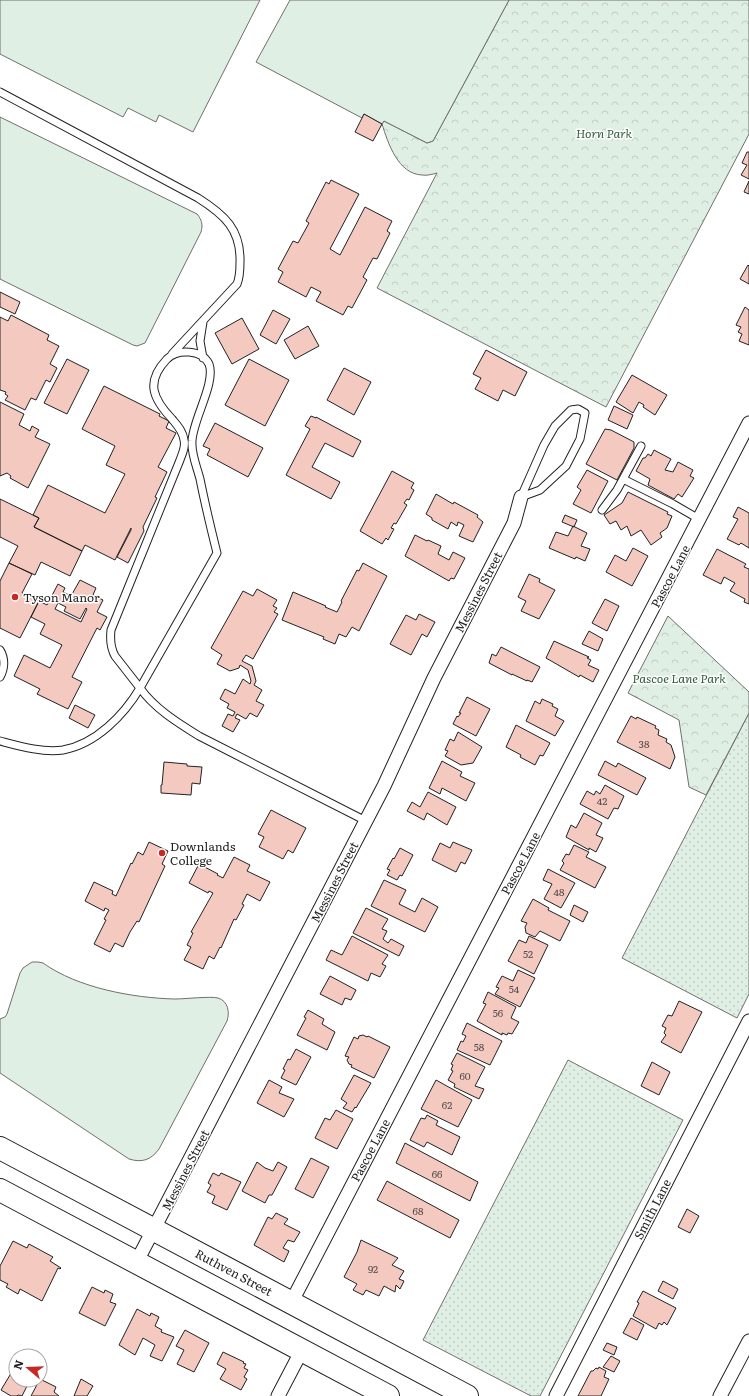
<svg xmlns="http://www.w3.org/2000/svg" width="749" height="1396" viewBox="0 0 749 1396" font-family="Literata,serif">
	<style>
		.grass { fill: url(#grass-dots); stroke: #6f6f6f }
		.forest { fill: url(#forest-crowns); stroke: #6f6f6f }
		.pitch { fill: #e0efe3; stroke: #6f6f6f }
		.building { fill: #f3c9c0; stroke: #222; fill-rule: evenodd }
		.lines { fill: none; stroke-linecap: round; stroke-linejoin: round }
		.lane-casing { stroke: #222; stroke-width: 9 }
		.street-casing { stroke: #222; stroke-width: 15 }
		.highway-casing { stroke: #222; stroke-width: 24 }
		.lane { stroke: #fff; stroke-width: 7 }
		.street { stroke: #fff; stroke-width: 13 }
		.highway { stroke: #fff; stroke-width: 22 }
		.poi-dot { fill: #c62828; stroke: #fff; stroke-width: 1.5 }
		.labels { text-anchor: middle; dominant-baseline: central; stroke-width: 3; stroke-linejoin: round; paint-order: stroke }
		.number-label { font-size: 10px; fill: #564c4a }
		.park-label { font-size: 12px; font-style: italic; fill: #2f5e38; stroke: #fff }
		.street-label { font-size: 12px; fill: #222; stroke: #fff }
		.poi-label { font-size: 12px; fill: #222; stroke: #fff; text-anchor: start }
	</style>
	<defs>
		<pattern id="grass-dots" width="8" height="8" patternUnits="userSpaceOnUse"><rect width="8" height="8" fill="#e0efe3"/><path d="M2 2h.1M6 6h.1" fill="none" stroke="#c0cdc2" stroke-width="1.8" stroke-linecap="round"/></pattern>
		<pattern id="forest-crowns" width="20" height="18" patternUnits="userSpaceOnUse"><rect width="20" height="18" fill="#e0efe3"/><path d="M2 6a3 3 0 1 1 6 0M12 15a3 3 0 1 1 6 0" fill="none" stroke="#c0cdc2"/></pattern>
	</defs>
	<rect width="100%" height="100%" fill="#fff"/>
	<path class="grass" d="M749,713V994L737,1018L622,958Z
		M568,1060L683,1120L540,1396H531L423,1340Z"/>
	<path class="forest" d="M509,0H749V134L606,407L377,288L437,173C433,174 427,176 422,175C398,174 388,143 382,124L384,121L427,143L433,141Z
		M668,616L749,692V713L706,795L689,787L679,720L628,693Z"/>
	<path class="pitch" d="M0,0H260L193,132L159,115L156,122L128,108L123,117L0,54Z
		M290,0H509L433,141L427,143L384,121L382,124L364,114L362,118L256,62Z
		M0,117L197,214C202,220 203,225 201,232L145,343L137,346L133,345L0,279Z
		M32,962H38L43,963C78,988 133,998 175,999C185,999 211,996 218,998C228,1001 230,1012 227,1021L159,1149C151,1160 142,1163 129,1159L0,1073V1019L5,1017L7,1014L20,973L23,968Z"/>
	<path class="building" d="M364,114L382,124L373,141L355,132Z
		M747,152H749V179L741,175L747,165L742,163Z
		M331,180L359,194L330,249L340,255L365,207L392,221L387,231L390,233L377,259L373,258L363,277L367,280L352,308L348,306L343,315L316,301L321,292L311,287L306,297L278,282L283,272L278,269L293,241L298,243L309,223L306,221L326,182L329,184Z
		M749,181V194L744,192Z
		M748,265L749,266V284L740,279Z
		M0,292L20,302L15,314L0,307Z
		M745,307L749,310V345L739,341L742,334L738,332L741,327L736,325Z
		M273,310L290,319L276,344L260,335Z
		M11,315L49,335L47,340L59,346L50,364L57,368L50,382L46,380L36,400L31,398L25,410L5,400L8,396L5,394L6,392L0,390V317L8,321Z
		M242,318L259,349L232,364L215,333Z
		M308,326L319,346L295,359L284,340Z
		M486,350L527,372L515,396L503,390L498,401L475,389L481,378L473,374Z
		M67,359L89,370L67,414L44,403Z
		M249,359L289,380L265,426L225,405Z
		M344,368L371,382L354,415L327,400Z
		M632,375L667,395L655,415L643,407L644,405L639,402L633,413L616,402Z
		M104,386L160,414L159,416L169,421L166,428L176,433L158,467L167,472L155,497L157,498L143,527L144,531L128,563L117,557L131,530V528L115,560L85,545L82,551L34,527L39,518L33,515L48,485L105,513L125,474L106,465L115,446L82,429Z
		M0,402L24,414L19,425L30,431L32,426L39,430L35,437L50,444L28,488L10,478L11,476L7,473L0,476Z
		M614,406L633,415L627,429L608,420Z
		M311,416L316,418V417L361,441L353,457L325,443L312,467L340,482L331,499L286,475L310,429L305,426Z
		M215,423L263,448L248,477L207,455L210,449L203,446Z
		M605,429L611,430L634,442V448L617,480L586,464Z
		M654,450L671,459L665,470L673,472L678,462L693,470L690,476L694,478L682,497L678,494L674,499L648,485L650,479L636,471L643,458H645L648,454L651,456Z
		M587,470L608,481L591,513L573,504L581,490L577,487Z
		M392,471L414,483L411,488L414,490L409,500L407,499L404,503L407,505L396,524L394,523L391,528L394,529L388,540L386,538L382,544L360,531Z
		M628,492L668,512L667,514L672,516L667,528L660,533L662,537L651,545L641,530L631,536L627,526L621,530L616,521L610,524L604,515L622,503Z
		M436,494L453,504L454,502L478,515L477,517L483,522L473,542L459,536L464,525L458,522L457,526L451,522L448,529L432,520V518L426,514Z
		M0,499L39,518L34,527L82,551L70,576L41,562L35,575L9,563L18,546L0,537Z
		M738,507L749,513V548L741,543L739,545L727,539L738,519L733,517Z
		M565,515L577,520L574,527L562,522Z
		M573,526L587,533L581,546L590,549L585,561L576,557L575,559L549,548L556,532L568,536Z
		M415,535L427,541L428,540L441,546L438,554L449,560L453,552L465,558L454,579L451,578L449,581L405,556Z
		M633,548L648,556L632,586L606,572L615,555L626,561Z
		M717,549L746,564L744,567L749,569V604L744,602L745,599L730,591L735,583L724,577L721,584L703,575Z
		M9,563L32,574L22,593L39,601L20,638L0,628V581Z
		M363,563L387,576L359,631L352,627L346,637L339,634L335,644L323,639L324,637L282,620L293,592L326,606L325,607L337,612L342,602L341,601L357,570L359,571Z
		M529,574L540,579L539,582L555,590L539,619L521,611L526,601L518,597Z
		M80,580L96,588L93,595L103,600L97,612L107,617L100,630L97,628L72,677L82,682L68,709L37,694L40,689L14,676L24,655L50,668L62,645L40,634L45,624L31,617L39,601L47,605L58,584L65,588L63,592L71,596ZM58,603L66,607L64,611L80,619L86,608L87,609L81,622L55,609Z
		M257,589L277,600L273,606L277,608L274,612L278,614L253,659L246,655L242,661L252,666L256,681L254,685L262,690L256,701L264,705L257,717L250,713L246,719L237,714L235,718L240,720L233,732L222,726L228,714L233,716L235,712L227,708L229,704L220,699L225,689L235,694L243,679L250,684L251,681L248,670L240,665L239,668L230,671L217,664L222,655L211,648L243,591L253,596Z
		M605,599L619,606L607,631L592,623Z
		M419,614L435,622L427,637L422,634L411,655L390,644L406,615L416,620Z
		M589,631L603,639L598,651L582,644Z
		M554,641L589,657L587,658L591,660L588,665L599,670L593,682L580,675L579,677L546,658Z
		M501,647L540,667L532,682L527,680V681L512,674V675L489,663L492,654L496,656Z
		M467,697L490,709L476,736L453,724L457,716L458,717L461,713H459Z
		M542,699L553,704L552,706L558,709L555,716L564,721L555,736L526,721L535,701L540,704Z
		M75,705L95,715L88,728L69,718Z
		M631,716L636,719L637,717L656,726L655,728L659,730L658,735L667,739L666,742L671,745L675,757L670,769L617,742Z
		M516,725L550,743L543,756L540,755L535,765L520,757L521,755L506,747Z
		M458,732L482,747L473,763L461,765L445,756L448,751L445,750L450,739L454,741Z
		M442,761L462,772L460,776L475,783L466,801L442,788L440,794L429,788Z
		M605,761L616,767L618,763L646,778L637,795L598,775Z
		M164,762L187,764V766L202,767L200,784L192,783L191,795L161,793V785H162Z
		M605,785L624,796L618,809L614,808L608,819L580,804L587,791L594,795L596,791L600,794Z
		M428,792L456,807L447,825L427,813L424,820L407,811L412,802L420,807Z
		M271,810L306,828L293,853L288,850L283,859L259,847L264,837L258,834Z
		M584,813L602,823L596,835L603,838L596,852L589,848V850L566,837L571,825L576,828Z
		M149,842L168,851L162,864L165,866L139,922L137,921L130,932L123,947L115,943L110,952L94,944L106,920L104,919L109,910L105,908L104,911L85,901L94,882L113,891L112,894L116,896L131,863L132,864L138,852L143,855Z
		M453,842L472,850L465,864L461,862L456,872L432,860L440,843L450,848Z
		M574,845L589,852L586,857L606,867L595,888L560,870L564,863L562,861L566,854L569,855Z
		M400,848L413,855L402,876L400,875L397,880L387,875L390,870L387,869L393,858L394,859Z
		M234,857L250,865L247,871L270,882L260,901L247,894L242,904L244,905L236,920L234,919L221,948L220,947L214,959L209,956L203,969L184,960L191,947L187,945L193,933L191,932L213,893L209,891L208,893L189,883L199,864L218,874L217,875L223,878Z
		M548,869L575,883L561,908L544,899L552,884L543,880Z
		M384,880L406,890L399,904L415,912L422,898L438,907L425,932L371,906Z
		M533,899L549,908L548,910L570,921L560,941L540,931L535,937L526,933L525,927L527,923L521,921Z
		M574,905L588,912L583,922L570,915Z
		M366,908L388,919L382,929L387,931L383,939L388,943L391,939L404,946L399,956L353,933Z
		M352,936L388,955L382,964L386,966L380,977L371,973L368,981L326,960L331,950L342,955Z
		M529,936L548,945L534,974L508,961L519,940L526,943Z
		M518,970L535,978L520,1007L495,994L499,988L496,987L502,976L513,981Z
		M330,976L356,990L351,1000L345,998L342,1005L320,994Z
		M488,992L516,1007L511,1018L519,1022L512,1034L508,1033L507,1035L502,1033V1035L477,1021L486,1004L483,1003Z
		M679,1001L702,1012L681,1053L661,1042L666,1035L664,1033L666,1028L662,1026L668,1015L672,1016Z
		M308,1010L324,1019L322,1024L335,1032L327,1050L297,1035L306,1018L304,1017Z
		M467,1023L502,1041L490,1065L457,1050L461,1041L463,1042L466,1036L462,1034Z
		M363,1035L367,1037L368,1036L390,1047L374,1078L351,1067L352,1065L349,1064L347,1060L349,1057L345,1056L354,1037L358,1039L359,1036Z
		M296,1049L311,1057L296,1085L281,1078L285,1070L283,1069L288,1059L290,1060Z
		M457,1053L485,1067L475,1086L484,1089L479,1099L454,1087L455,1084L448,1080L453,1071L451,1070L453,1065L451,1064Z
		M652,1062L670,1072L659,1095L641,1086Z
		M354,1075L371,1083L356,1108L355,1107L352,1112L343,1108L347,1103L341,1099Z
		M269,1080L282,1087L279,1093L294,1099L284,1117L257,1103Z
		M436,1080L472,1100L458,1127L421,1109Z
		M336,1110L353,1119L337,1149L315,1138L325,1118L330,1120Z
		M427,1115L438,1121L436,1125L460,1137L452,1155L427,1142L424,1147L410,1140L421,1118L425,1119Z
		M405,1143L478,1182L470,1201L396,1163Z
		M311,1158L329,1167L313,1198L295,1189Z
		M257,1162L265,1168L273,1171L278,1162L287,1167L272,1195H269L265,1203L242,1191Z
		M213,1173L219,1176L221,1173L241,1182L227,1210L212,1203L215,1196L207,1192L211,1185L208,1183Z
		M387,1181L459,1220L450,1238L377,1200Z
		M687,1209L699,1216L690,1233L678,1227Z
		M276,1213L288,1219L284,1224L300,1232L294,1242L288,1240L283,1248L289,1251L284,1262L254,1245L268,1217L272,1219Z
		M361,1240L398,1258L392,1265L404,1271L399,1279L404,1281L400,1289L396,1285L395,1292L384,1286L379,1296L366,1290L363,1295L353,1290L357,1284L344,1277L357,1252Z
		M13,1241L27,1248L29,1244L53,1257L50,1261L61,1268L60,1269L58,1268L42,1301L20,1289L18,1294L6,1287L8,1284L0,1280V1266Z
		M663,1281L678,1289L673,1299L658,1291Z
		M92,1287L104,1293L105,1290L113,1294L110,1302L116,1304L105,1326L79,1313Z
		M643,1291L676,1308L667,1325L664,1322L662,1325L659,1323L656,1329L633,1316L639,1303L637,1302Z
		M137,1309L150,1316L151,1313L159,1317L155,1326L162,1330L161,1332L174,1337L162,1361L150,1356L155,1345L143,1338L135,1355L119,1345Z
		M631,1318L644,1325L637,1340L623,1333Z
		M185,1330L209,1343L194,1372L177,1364L184,1350L176,1346Z
		M607,1343L617,1347L614,1355L603,1350Z
		M223,1352L244,1362L243,1363L246,1364L244,1368L248,1370L244,1377L247,1379L241,1390L220,1379L226,1369L217,1364Z
		M611,1356L620,1361L614,1372L603,1367Z
		M16,1365V1380H30L22,1396L18,1395L17,1396H11L1,1390Z
		M599,1367L606,1371L604,1377L609,1379L601,1396H578L591,1371H593L596,1368L598,1369Z
		M40,1379L56,1387L54,1392L59,1396H31Z
		M81,1379L93,1386L87,1396H74Z"/>
	<g class="lines">
		<defs>
			<path id="lane" d="M0,92L198,198C225,215 241,230 240,262C240,270 240,277 237,284L172,354
				M203,322L200,341L203,358
				M578,409L585,413L580,439L566,466L540,490L521,497L544,445L555,426L571,410Z
				M623,479L673,504L699,519
				M602,510L617,490L641,446
				M0,650C5,658 5,668 0,677
				M0,741C19,746 43,753 63,750C96,744 124,715 140,688L217,553C211,529 205,504 200,479C197,467 191,454 192,441C193,419 216,383 209,364C202,349 177,349 167,359C145,382 153,399 172,419C177,425 183,431 184,440C186,447 182,454 180,460L111,630C110,639 110,647 115,656L140,688C155,709 178,723 199,736L366,821"/>
			<path id="street" d="M136,1263L384,786L434,678L514,523L521,497
				M291,1303L749,423
				M278,1396L302,1350
				M556,1396L749,1021
				M720,1396L749,1341"/>
			<path id="highway" d="M0,1148L467,1396
				M0,1190L388,1396"/>
		</defs>
		<use href="#lane" class="lane-casing"/>
		<use href="#street" class="street-casing"/>
		<use href="#highway" class="highway-casing"/>
		<use href="#lane" class="lane"/>
		<use href="#street" class="street"/>
		<use href="#highway" class="highway"/>
	</g>
	<g class="poi-dot">
		<circle cx="15" cy="597" r="4"/>
		<circle cx="162" cy="853" r="4"/>
	</g>
	<g class="labels">
		<g class="number-label">
			<text x="644" y="743">38</text>
			<text x="602" y="800">42</text>
			<text x="559" y="891">48</text>
			<text x="528" y="953">52</text>
			<text x="514" y="988">54</text>
			<text x="498" y="1012">56</text>
			<text x="479" y="1046">58</text>
			<text x="465" y="1075">60</text>
			<text x="447" y="1104">62</text>
			<text x="437" y="1173">66</text>
			<text x="418" y="1210">68</text>
			<text x="373" y="1268">92</text>
		</g>
		<g class="park-label">
			<text x="604" y="133">Horn Park</text>
			<text x="679" y="678">Pascoe Lane Park</text>
		</g>
		<g class="street-label">
			<text transform="translate(670 576) rotate(-62)">Pascoe Lane</text>
			<text transform="translate(478 592) rotate(-63)">Messines Street</text>
			<text transform="translate(520 863) rotate(-62)">Pascoe Lane</text>
			<text transform="translate(334 882) rotate(-63)">Messines Street</text>
			<text transform="translate(370 1150) rotate(-62)">Pascoe Lane</text>
			<text transform="translate(185 1170) rotate(-63)">Messines Street</text>
			<text transform="translate(652 1209) rotate(-63)">Smith Lane</text>
			<text transform="translate(234 1272) rotate(28)">Ruthven Street</text>
		</g>
		<g class="poi-label">
			<text x="23" y="597">Tyson Manor</text>
			<text x="170" y="846">Downlands<tspan x="170" dy="14">College</tspan></text>
		</g>
	</g>
	<g transform="translate(28 1368) rotate(289)"><circle r="19" fill="#ffffff" stroke="#a7a7a7"/>
	<path d="M0-3L7 15L0 10L-7 15Z" fill="#c62828"/>
	<text y="-6" font-size="11" font-weight="bold" text-anchor="middle" fill="#222222">N</text>
	</g>
</svg>
